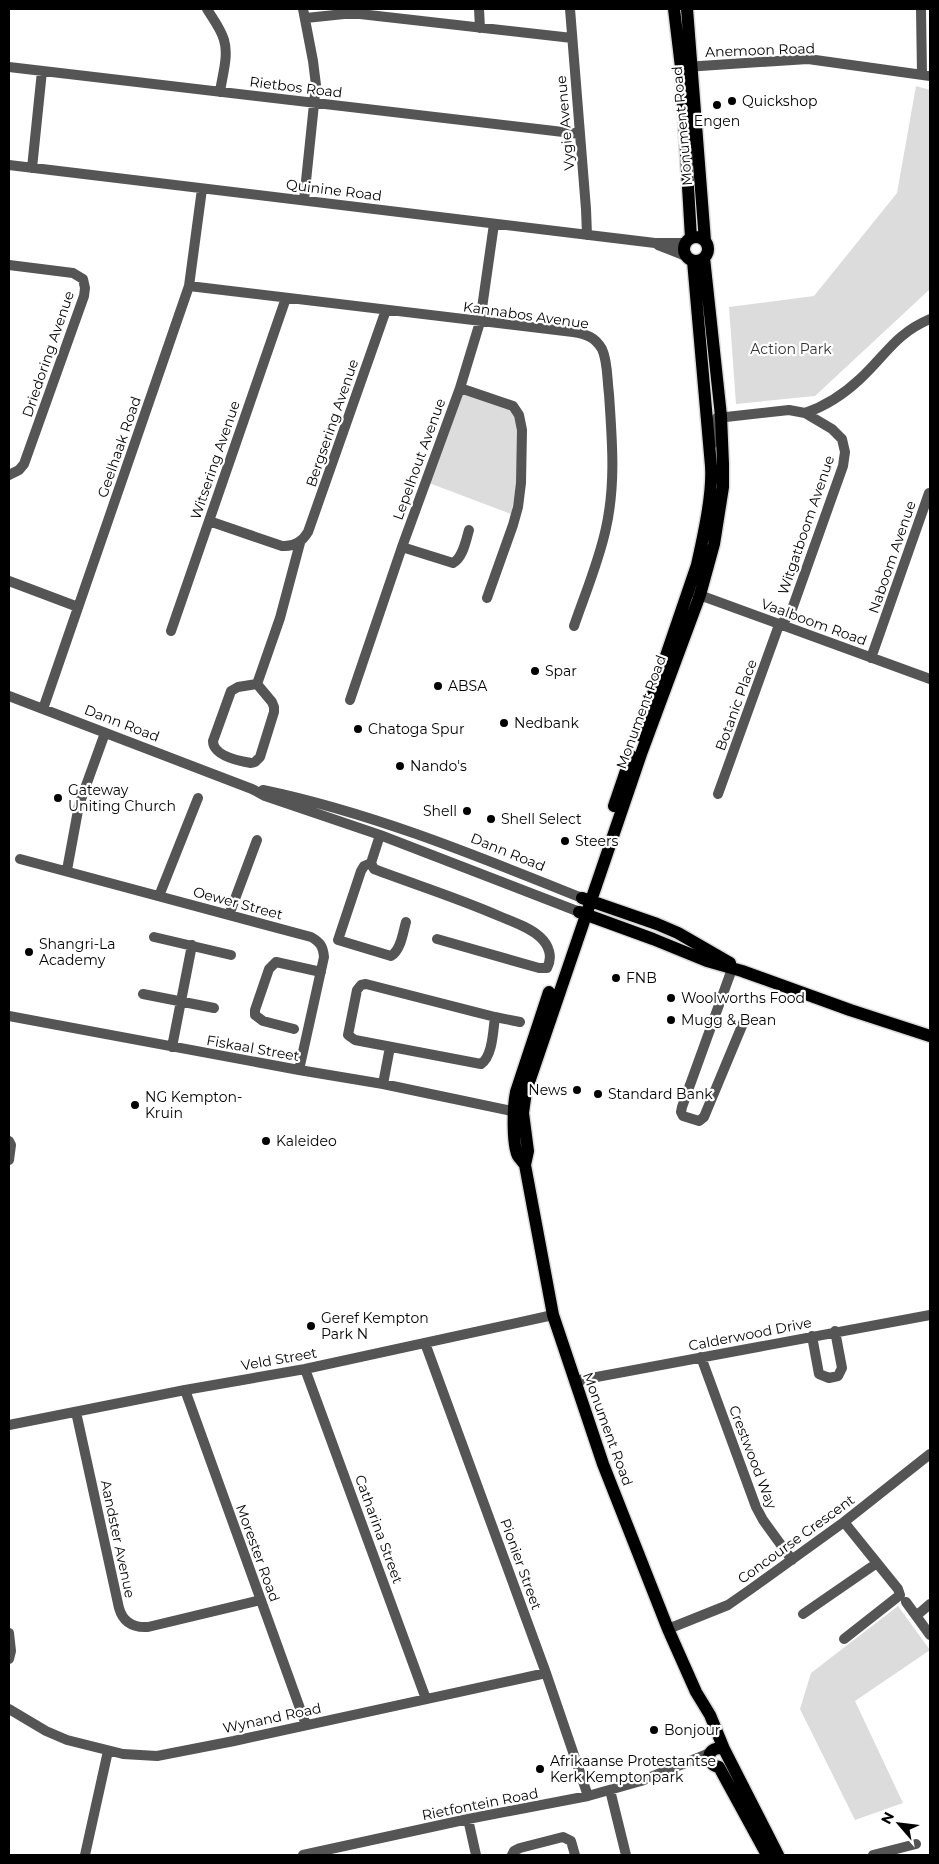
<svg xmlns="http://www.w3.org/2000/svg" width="939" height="1864" viewBox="0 0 939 1864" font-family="Montserrat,sans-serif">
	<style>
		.green { fill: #dcdcdc }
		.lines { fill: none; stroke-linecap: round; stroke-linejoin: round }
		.major-casing { stroke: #dbdbdb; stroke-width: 15 }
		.minor { stroke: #555; stroke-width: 10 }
		.major { stroke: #000; stroke-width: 12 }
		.poi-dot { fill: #000; stroke: #fff; stroke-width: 2 }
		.labels { text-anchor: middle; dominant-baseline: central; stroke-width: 4.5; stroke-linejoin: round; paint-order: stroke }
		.street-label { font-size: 14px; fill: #000; stroke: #fff }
		.poi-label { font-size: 14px; fill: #000; stroke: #fff; text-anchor: start }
		.park-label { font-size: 14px; fill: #333; stroke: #fff }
	</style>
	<rect width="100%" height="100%" fill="#fff"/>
	<path class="green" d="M916,86L930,90V289L815,396L736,404L729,307L814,296L897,193Z
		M462,394H466L509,408C527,427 516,490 511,514L429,483Z
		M898,1606L930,1650L855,1701L903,1803L855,1820L800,1709L811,1673Z"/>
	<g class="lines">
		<defs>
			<path id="major" d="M674,9L681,67L691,238
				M687,9L705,241
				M684 249a12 12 0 1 1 24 0a12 12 0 1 1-24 0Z
				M704,258L721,416L723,464V487L714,544L700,595L641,754L526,1091L523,1113L528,1151L525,1165L553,1315L603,1464L668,1629L696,1692L710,1715L724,1749L778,1855
				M639,735L697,565C703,538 713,494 711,466L693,261
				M614,806L631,756
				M582,898L657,924L678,933L730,963
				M579,912L653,939L707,961L742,971L850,1010L930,1036
				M525,1165C523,1162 520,1159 518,1156C512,1144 513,1106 516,1092L549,992
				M724,1749C708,1744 703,1764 719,1767L767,1855"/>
		</defs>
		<use href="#major" class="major-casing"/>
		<path class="minor" d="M207,9C213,19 221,29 224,40C229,56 222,76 220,92
			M303,9L313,61L316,85L304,200
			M479,9L480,28
			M570,9L586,209L587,235
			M921,9L922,75
			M306,18L344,14H360L572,38
			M9,67L580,134
			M685,67L808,59L930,76
			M9,165L655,243H685
			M32,168L42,71
			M658,245L686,256
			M9,265L73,273L83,279L85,288L84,296L24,464L19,470L9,475
			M189,286L573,332C586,334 595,337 602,349C608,362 607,380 609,394C612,440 616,483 606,528C599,561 585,594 574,626
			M460,388L513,406L519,415L522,430L521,483L518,507L513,525L487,598
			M805,413C826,406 844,394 860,379C886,355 895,334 930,319
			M712,444L717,418L789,410L805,413L832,429L842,439L845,452L843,466L791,612L785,620L779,625
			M209,521L282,546C294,547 302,542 308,532L386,310
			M402,547L453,563C463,558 466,540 469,530
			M9,581L78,607
			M694,593L930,679
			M171,631L286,298
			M871,658L929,493
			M257,684L272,702L274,707V712L260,757L255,762L251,763C239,761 213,756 213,741L231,691L238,687Z
			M257,684L280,618L300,543
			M9,696L252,789L265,796L380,835L577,911
			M350,700L402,547L460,388L480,322L494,224
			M43,709L189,286L202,189
			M263,790C373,813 477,856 582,898
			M718,794L779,625
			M380,835L371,863L374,869C416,885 458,898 499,916C513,922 529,927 540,937C549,945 553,957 547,968H539L437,939
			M20,859L311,937C320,942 323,946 324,957L299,1070
			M371,863L364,866L361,871L338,940L391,956C401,950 403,932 406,922
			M67,870L79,805L105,733
			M159,896L198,798
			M229,915L257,840
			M154,937L231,955
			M732,969L682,1107L681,1112L683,1116L699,1121L704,1117L744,1021
			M143,994L214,1008
			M9,1016L299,1070L383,1084L521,1113
			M495,1017C493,1030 493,1056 481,1064L355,1040L348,1035L357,990L361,985L366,984L495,1017L520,1022
			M294,1029L263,1021L255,1015V1010L269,969L276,962L321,972
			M172,1047L192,945
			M383,1084L390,1047
			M9,1141L11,1145L9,1160
			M812,1336L819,1374L829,1378L838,1376L842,1368L835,1331
			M425,1343L546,1673L588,1796
			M701,1357L756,1507L763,1520L792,1560
			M305,1369L426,1699
			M575,1381L930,1315
			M185,1390L306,1725
			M76,1412L119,1608C123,1622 133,1628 148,1627L261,1600
			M9,1425L185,1390L305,1369L553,1315
			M844,1522L898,1589L900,1595L844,1639
			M906,1602L930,1635
			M803,1614L877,1563
			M916,1616L930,1604
			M668,1629L728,1605L751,1589L844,1522L930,1454
			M9,1633L11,1651L9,1659
			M9,1709L46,1731L67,1740L123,1754L157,1756L234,1741L546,1673
			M610,1790L626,1855
			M468,1819L476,1855
			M85,1855L108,1751
			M303,1855L468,1819L588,1796L641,1781L710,1753
			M512,1855L514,1851L520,1848L563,1837L571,1841L575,1855
			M873,1855L916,1844"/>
		<use href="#major" class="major"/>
	</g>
	<g class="poi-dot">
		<circle cx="732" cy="101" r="5"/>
		<circle cx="717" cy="105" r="5"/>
		<circle cx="535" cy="671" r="5"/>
		<circle cx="438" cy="686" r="5"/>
		<circle cx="504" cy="723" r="5"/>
		<circle cx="358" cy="729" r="5"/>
		<circle cx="400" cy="766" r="5"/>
		<circle cx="58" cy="798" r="5"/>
		<circle cx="467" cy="811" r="5"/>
		<circle cx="491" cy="819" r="5"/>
		<circle cx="565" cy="841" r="5"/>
		<circle cx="29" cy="952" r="5"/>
		<circle cx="616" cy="978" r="5"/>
		<circle cx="671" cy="998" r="5"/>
		<circle cx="671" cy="1020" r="5"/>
		<circle cx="577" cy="1090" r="5"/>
		<circle cx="598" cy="1094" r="5"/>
		<circle cx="135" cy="1105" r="5"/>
		<circle cx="266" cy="1141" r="5"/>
		<circle cx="311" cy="1326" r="5"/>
		<circle cx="654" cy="1730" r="5"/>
		<circle cx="540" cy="1769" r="5"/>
	</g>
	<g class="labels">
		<g class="street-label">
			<text transform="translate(760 50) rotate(-2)">Anemoon Road</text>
			<text transform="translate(296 87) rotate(7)">Rietbos Road</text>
			<text transform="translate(565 123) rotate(-95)">Vygie Avenue</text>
			<text transform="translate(682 126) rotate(-95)">Monument Road</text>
			<text transform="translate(334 190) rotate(7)">Quinine Road</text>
			<text transform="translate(526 315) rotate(8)">Kannabos Avenue</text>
			<text transform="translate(48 354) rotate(-71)">Driedoring Avenue</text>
			<text transform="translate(332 423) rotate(-71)">Bergsering Avenue</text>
			<text transform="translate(119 447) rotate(-71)">Geelhaak Road</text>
			<text transform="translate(419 459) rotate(-70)">Lepelhout Avenue</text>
			<text transform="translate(215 460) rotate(-71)">Witsering Avenue</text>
			<text transform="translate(806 525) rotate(-71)">Witgatboom Avenue</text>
			<text transform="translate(892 557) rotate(-71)">Naboom Avenue</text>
			<text transform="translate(814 622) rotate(20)">Vaalboom Road</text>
			<text transform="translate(736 705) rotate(-70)">Botanic Place</text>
			<text transform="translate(641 712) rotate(-70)">Monument Road</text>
			<text transform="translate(122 723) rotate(21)">Dann Road</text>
			<text transform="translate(508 852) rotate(22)">Dann Road</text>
			<text transform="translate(238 903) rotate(15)">Oewer Street</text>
			<text transform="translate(253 1048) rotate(10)">Fiskaal Street</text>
			<text transform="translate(750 1334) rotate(-11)">Calderwood Drive</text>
			<text transform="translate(279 1359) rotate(-10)">Veld Street</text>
			<text transform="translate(608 1429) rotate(70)">Monument Road</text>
			<text transform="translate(753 1457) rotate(69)">Crestwood Way</text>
			<text transform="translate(379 1529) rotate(70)">Catharina Street</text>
			<text transform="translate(118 1539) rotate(78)">Aandster Avenue</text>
			<text transform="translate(796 1539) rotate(-36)">Concourse Crescent</text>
			<text transform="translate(258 1553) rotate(70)">Morester Road</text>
			<text transform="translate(521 1564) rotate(70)">Pionier Street</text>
			<text transform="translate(272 1718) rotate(-12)">Wynand Road</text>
			<text transform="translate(480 1804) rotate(-11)">Rietfontein Road</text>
		</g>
		<g class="poi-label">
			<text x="742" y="101">Quickshop</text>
			<text x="717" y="121" text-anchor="middle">Engen</text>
			<text x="545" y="671">Spar</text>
			<text x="448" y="686">ABSA</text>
			<text x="514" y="723">Nedbank</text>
			<text x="368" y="729">Chatoga Spur</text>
			<text x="410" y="766">Nando's</text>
			<text x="68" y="790">Gateway<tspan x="68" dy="16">Uniting Church</tspan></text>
			<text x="457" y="811" text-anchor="end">Shell</text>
			<text x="501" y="819">Shell Select</text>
			<text x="575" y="841">Steers</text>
			<text x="39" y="944">Shangri-La<tspan x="39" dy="16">Academy</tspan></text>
			<text x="626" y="978">FNB</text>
			<text x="681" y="998">Woolworths Food</text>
			<text x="681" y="1020">Mugg &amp; Bean</text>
			<text x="567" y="1090" text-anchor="end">News</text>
			<text x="608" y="1094">Standard Bank</text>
			<text x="145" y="1097">NG Kempton-<tspan x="145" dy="16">Kruin</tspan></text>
			<text x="276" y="1141">Kaleideo</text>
			<text x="321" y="1318">Geref Kempton<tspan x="321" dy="16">Park N</tspan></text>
			<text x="664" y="1730">Bonjour</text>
			<text x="550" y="1761">Afrikaanse Protestantse<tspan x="550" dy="16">Kerk Kemptonpark</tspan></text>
		</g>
		<g class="park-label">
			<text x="791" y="349">Action Park</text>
		</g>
	</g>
	<rect width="939" height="1864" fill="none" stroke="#000000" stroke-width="20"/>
	<g transform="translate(899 1824) rotate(298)" stroke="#ffffff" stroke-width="4" paint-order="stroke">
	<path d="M0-4L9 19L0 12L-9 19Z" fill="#000000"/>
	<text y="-8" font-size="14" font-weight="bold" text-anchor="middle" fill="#000000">N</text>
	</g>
</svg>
